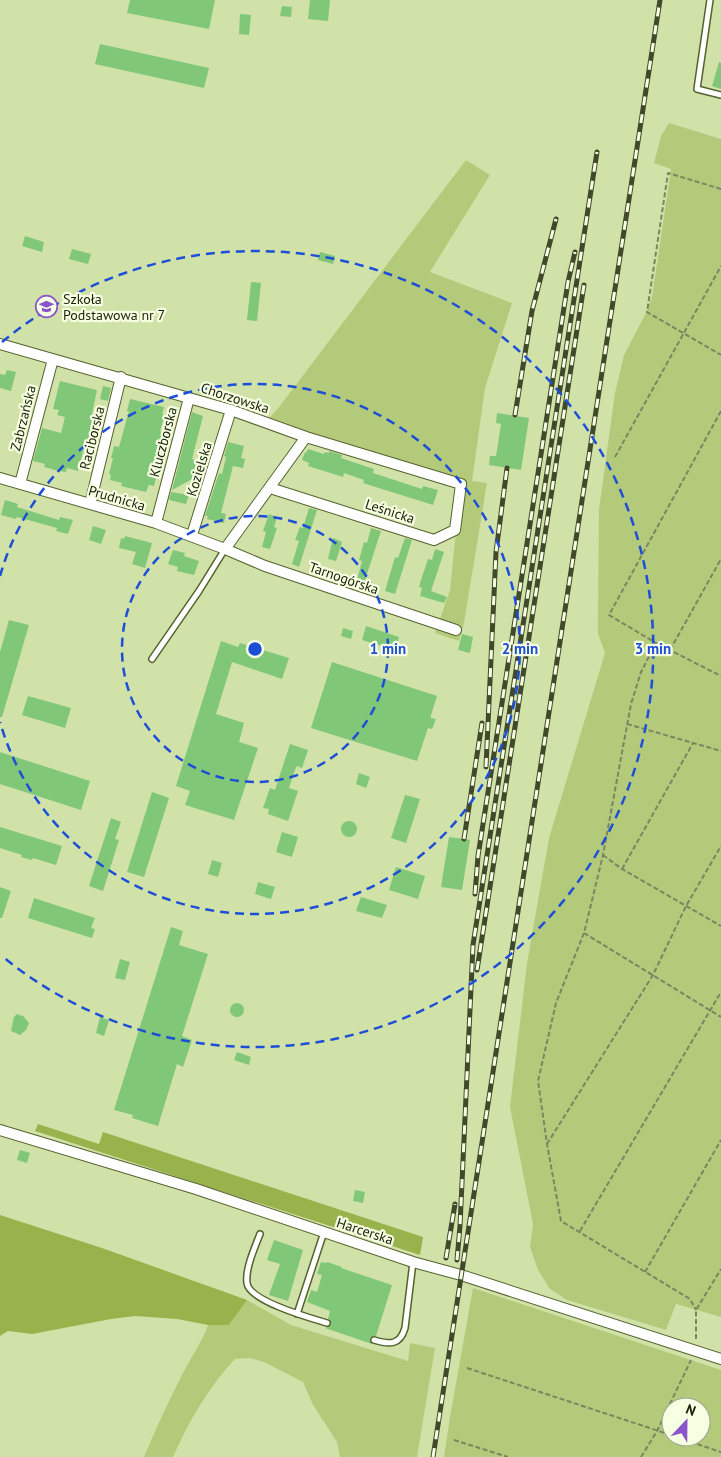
<svg xmlns="http://www.w3.org/2000/svg" width="721" height="1457" viewBox="0 0 721 1457" font-family="'PT Sans',sans-serif">
	<style>
		.green { fill: #b4ca7b; fill-rule: evenodd }
		.forest { fill: #98b24c }
		.building { fill: #81c778 }
		.lines { fill: none; stroke-linecap: round; stroke-linejoin: round }
		.service-casing { stroke: #54622e; stroke-width: 8 }
		.minor-casing { stroke: #54622e; stroke-width: 12 }
		.path { stroke: #7b865e; stroke-width: 2; stroke-dasharray: 5 2.5; stroke-linecap: butt }
		.service { stroke: #fff; stroke-width: 5 }
		.minor { stroke: #fff; stroke-width: 10 }
		.rail-casing { stroke: #41492b; stroke-width: 5 }
		.rail { stroke: #f6ffe2; stroke-width: 3; stroke-dasharray: 9; stroke-linecap: butt }
		.ring { fill: none; stroke: #1d4ed8; stroke-width: 2.5; stroke-dasharray: 9 6 }
		.labels { text-anchor: middle; dominant-baseline: central; stroke-width: 4.5; stroke-linejoin: round; paint-order: stroke }
		.poi-label { font-size: 14px; fill: #1a1f09; stroke: #f6ffe2; text-anchor: start }
		.street-label { font-size: 14px; fill: #1a1f09; stroke: #f6ffe2 }
		.centre { fill: #1d4ed8; stroke: #f6ffe2; stroke-width: 2.5 }
		.ring-label { font-size: 15px; text-anchor: middle; font-weight: bold; fill: #1d4ed8; stroke: #f6ffe2; stroke-width: 4.5; stroke-linejoin: round; paint-order: stroke }
	</style>
	<rect width="100%" height="100%" fill="#d1e2a9"/>
	<path class="green" d="M669,123L721,139V1317L676,1304L666,1330L567,1300L550,1289L538,1270L530,1247L533,1224L510,1107L527,963L549,838L605,653L598,634V615L599,509L615,393L624,355L646,313L652,297L671,169L654,163L661,136Z
		M466,160L490,175L430,272L512,303L485,388L472,481L487,483L464,623L459,641L435,633L450,590L461,484L265,422L276,411Z
		M473,1288L721,1370V1457H444L450,1417ZM671,1407H701V1437H671Z
		M247,1300L291,1325L408,1361L410,1343L435,1348L417,1457H340L337,1442L313,1405L303,1382L264,1362L249,1358L235,1359C208,1388 189,1421 173,1457H144C156,1428 169,1400 183,1373C191,1357 202,1342 208,1325H229Z"/>
	<path class="forest" d="M38,1124L99,1144L103,1132L423,1237L420,1255L35,1131Z
		M0,1215L102,1248L247,1300L229,1325H208L177,1319L135,1316L111,1319L32,1334L8,1331L0,1336Z"/>
	<path class="building" d="M130,0H215L209,29L127,13Z
		M310,0H330L328,21L308,19Z
		M282,6L292,7L291,17L280,16Z
		M240,14L251,15L249,35L239,34Z
		M100,44L209,68L204,88L95,64Z
		M719,62L721,63V89L712,86Z
		M25,236L44,242L42,252L22,246Z
		M72,249L91,254L88,264L69,259Z
		M320,252L335,256L333,264L318,260Z
		M251,282L261,283L257,321L247,320Z
		M7,370L16,372L11,391L0,388V374L5,375Z
		M60,381L97,390L92,414L104,417L102,425L93,423L89,440L92,441L90,449L84,448L78,471L67,468L66,472L59,471L44,467L45,464L33,461L42,428L61,433L65,417L57,415L59,410L53,409Z
		M103,386L111,388L108,401L100,399Z
		M130,399L164,407L162,414L165,415L160,431L162,432L161,434L164,435L161,448L168,450L163,468L159,467L154,486L149,485L146,492L121,486L122,483L110,480L111,475L109,474L113,458H111L114,446L119,447L129,411H127Z
		M192,412L203,416L192,459L197,460L193,473L196,477L172,490Z
		M497,413L529,418L521,470L489,465L490,456H496L501,424L496,423Z
		M228,442L244,446L241,458L245,459L243,468L233,466L221,513L226,514L224,523L207,519L208,516H205L219,473L222,474L226,457L224,456Z
		M308,449L324,454L325,452L329,453V451L342,455L341,458L374,469L373,473L422,489L423,486L438,490L433,505L363,483L364,480L344,473L343,477L308,466L309,463L302,460L305,452L306,453Z
		M171,492L189,495L186,504L169,500Z
		M5,500L18,504L17,507L59,520L60,517L73,520L68,534L56,531L57,528L17,517L16,519L1,515Z
		M309,508L317,510L299,567L292,564L299,541L295,540L300,527L303,528Z
		M269,514L277,517L274,527L277,528L270,549L262,547L266,532L263,531Z
		M93,526L106,530L101,544L89,540Z
		M371,528L381,531L365,580L371,582L368,591L355,587L362,561L359,560L364,542L367,543Z
		M125,536L152,543L145,568L132,564L136,552L119,548L121,538L124,539Z
		M333,538L342,542L336,561L328,559Z
		M405,538L412,540L395,594L385,591L395,557L398,558Z
		M435,549L444,552L431,591L447,597L444,603L420,596L422,588L419,587L421,580L428,559L432,560Z
		M173,550L185,553L184,556L199,561L194,575L177,571L178,567L168,564Z
		M9,620L29,625L2,717H0V652Z
		M366,626L399,637L395,650L362,640Z
		M343,628L353,631L351,639L341,636Z
		M462,634L473,637L470,653L458,650Z
		M221,641L238,647L240,643L289,658L282,679L232,662L216,714L244,723L239,742L258,748L234,820L185,805L190,791L176,786Z
		M332,662L437,696L431,715V718L436,719L432,729L428,728L417,761L311,728Z
		M28,696L71,708L65,728L22,715Z
		M290,744L308,750L302,768L297,766L295,770L289,788L298,791L288,821L268,814L269,809L263,808L270,788L275,790Z
		M0,752L90,781L81,810L0,784Z
		M359,773L370,777L366,788L356,784Z
		M152,792L169,798L144,877L127,872Z
		M405,795L420,799L406,843L391,838Z
		M111,818L121,822L115,839L119,840L103,891L89,886Z
		M341 829a8 8 0 1 1 16 0a8 8 0 1 1-16 0Z
		M0,827L62,846L56,865L33,858L32,860L21,857L22,855L0,848Z
		M282,832L298,837L292,857L276,852Z
		M449,837L470,840L462,890L441,887Z
		M212,860L222,863L218,877L208,874Z
		M396,867L425,876L418,899L389,890Z
		M258,882L275,887L271,899L255,894Z
		M0,887L11,891L2,918H0Z
		M361,897L387,905L382,918L356,911Z
		M34,898L95,918L91,928L95,929L92,938L28,918Z
		M171,927L183,931L179,945L208,954L182,1036L192,1040L183,1067L177,1064L158,1126L132,1118L133,1115L114,1110Z
		M120,959L130,962L125,980L115,978Z
		M230 1010a7 7 0 1 1 14 0a7 7 0 1 1-14 0Z
		M16,1014L23,1016L29,1023L26,1030L20,1035L11,1031L14,1016L15,1017Z
		M100,1017L109,1020L104,1036L96,1033Z
		M237,1052L251,1057L249,1065L234,1060Z
		M20,1150L30,1153L27,1163L17,1160Z
		M355,1190L365,1192L363,1203L353,1201Z
		M274,1240L303,1250L288,1301L269,1295L280,1264L267,1260Z
		M321,1262L326,1263L327,1262L342,1267L341,1268L392,1285L376,1336L370,1338L372,1344L325,1328L331,1325V1322L328,1319L330,1311L307,1302L311,1290L317,1292L322,1275L317,1274Z"/>
	<g class="lines">
		<defs>
			<path id="service" d="M710,0L697,89L721,95
				M152,659L199,591L225,549
				M260,1234C255,1247 245,1269 247,1283C249,1301 310,1318 327,1323
				M297,1314L324,1232
				M374,1340C390,1345 400,1345 405,1328L413,1262"/>
			<path id="minor" d="M0,344L231,410L306,437L461,484L455,530L434,540L270,488
				M0,478L156,523L225,549L265,566L456,630
				M20,484L53,359
				M90,504L121,377
				M156,523L189,398
				M192,535L231,410
				M225,549L306,437
				M0,1130L196,1189L413,1262L461,1275L721,1359"/>
		</defs>
		<use href="#service" class="service-casing"/>
		<use href="#minor" class="minor-casing"/>
		<path class="path" d="M721,189L668,173L647,312L721,355
			M721,411L609,615L656,643L721,676
			M615,457L721,266
			M656,643L641,672L631,704L603,855L584,933L556,1003L538,1081L547,1144L561,1221L690,1299L696,1310
			M670,650L721,559
			M627,724L721,751
			M603,855L622,869L721,926
			M622,869L693,743
			M584,933L721,1017
			M547,1144L653,975L686,906L721,846
			M580,1231L721,992
			M645,1272L721,1140
			M696,1339V1310L721,1269
			M467,1368L671,1435
			M676,1437L721,1452
			M454,1440L508,1457
			M641,1457L657,1431L691,1360"/>
		<use href="#service" class="service"/>
		<use href="#minor" class="minor"/>
		<defs>
			<path id="rail" d="M515,415L532,311L556,219
				M486,767L496,552L507,468
				M464,839L482,723
				M475,894L478,856L568,282L575,252
				M477,970L584,285
				M446,1258L455,1204
				M457,1260L460,1226L473,945L597,152
				M433,1457L660,0"/>
		</defs>
		<use href="#rail" class="rail-casing"/>
		<use href="#rail" class="rail"/>
	</g>
	<g class="ring">
		<circle cx="255" cy="649" r="133"/>
		<path d="M0 576A265 265 0 1 1 0 722"/>
		<path d="M2 342A398 398 0 1 1 2 956"/>
	</g>
	<defs>
		<symbol id="school-ring" viewBox="-11 -11 22 22"><circle r="9.5" fill="#f6ffe2" stroke="#8a54cc" stroke-width="1.5"/><path d="M0-5L7-2L0 1L-7-2ZM-4 1L0 2.5L4 1V4Q0 6-4 4Z" fill="#8a54cc"/></symbol>
	</defs>
	<g fill-rule="evenodd">
		<use href="#school-ring" x="34" y="294" width="25" height="25"/>
	</g>
	<g class="labels">
		<g class="poi-label">
			<text x="63" y="299">Szkoła<tspan x="63" dy="16">Podstawowa nr 7</tspan></text>
		</g>
		<g class="street-label">
			<text transform="translate(235 398) rotate(18)">Chorzowska</text>
			<text transform="translate(23 418) rotate(-76)">Zabrzańska</text>
			<text transform="translate(92 438) rotate(-76)">Raciborska</text>
			<text transform="translate(163 442) rotate(-75)">Kluczborska</text>
			<text transform="translate(199 469) rotate(-73)">Kozielska</text>
			<text transform="translate(117 498) rotate(16)">Prudnicka</text>
			<text transform="translate(390 511) rotate(18)">Leśnicka</text>
			<text transform="translate(344 578) rotate(19)">Tarnogórska</text>
			<text transform="translate(365 1231) rotate(18)">Harcerska</text>
		</g>
	</g>
	<circle cx="255" cy="649" r="8" class="centre"/>
	<g class="ring-label">
		<text x="388" y="654">1 min</text>
		<text x="520" y="654">2 min</text>
		<text x="653" y="654">3 min</text>
	</g>
	<g transform="translate(686 1422) rotate(22)"><circle r="24" fill="#f6ffe2" stroke="#9ea58b"/>
	<path d="M0-4L9 19L0 12L-9 19Z" fill="#8a54cc"/>
	<text y="-8" font-size="14" font-weight="bold" text-anchor="middle" fill="#1a1f09">N</text>
	</g>
</svg>
